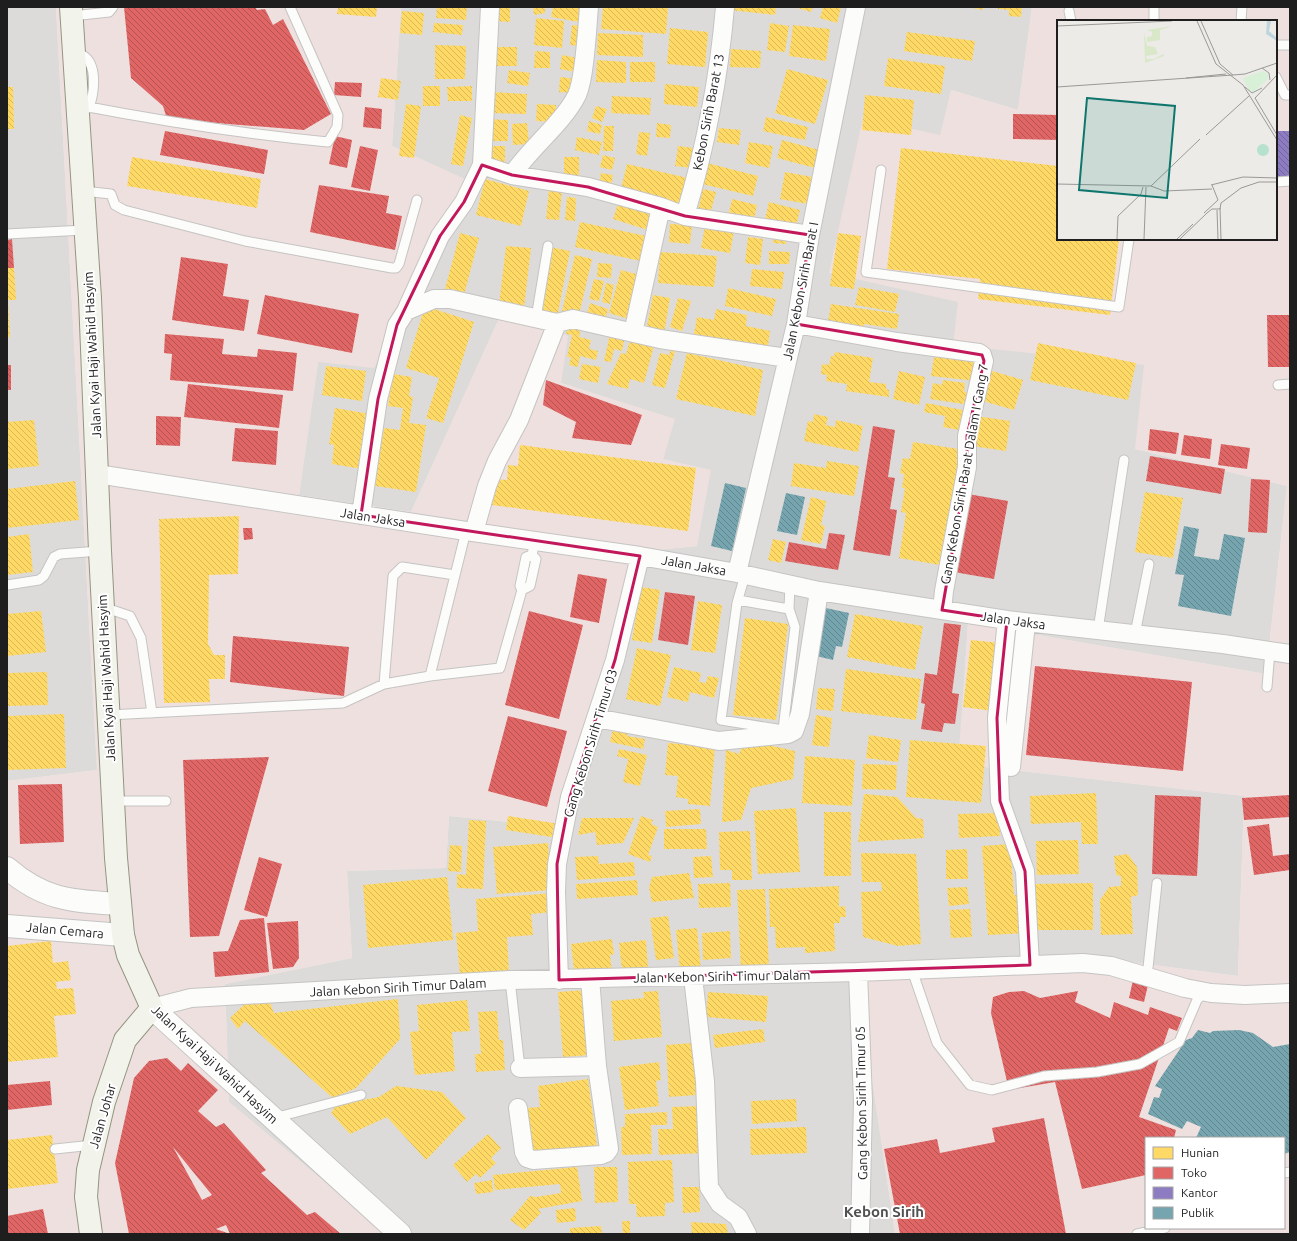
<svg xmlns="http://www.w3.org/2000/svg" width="1297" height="1241" viewBox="0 0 1297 1241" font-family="Ubuntu,sans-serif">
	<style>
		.residential { fill: #dcdbd9 }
		.commercial { fill: #eee0de; fill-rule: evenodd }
		.homes { fill: url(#homes-back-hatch) }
		.shops { fill: url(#shops-back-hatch); fill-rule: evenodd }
		.offices { fill: url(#offices-back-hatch) }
		.public { fill: url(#public-back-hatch) }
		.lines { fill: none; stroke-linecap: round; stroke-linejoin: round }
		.service-casing { stroke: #c5c4c3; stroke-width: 11 }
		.minor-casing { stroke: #c5c4c3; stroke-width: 20 }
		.tertiary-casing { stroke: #c5c4c3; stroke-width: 24 }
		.secondary-casing { stroke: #939581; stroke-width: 24 }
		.service { stroke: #fcfcfb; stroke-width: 9 }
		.minor { stroke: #fcfcfb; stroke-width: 18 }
		.tertiary { stroke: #fcfcfb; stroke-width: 22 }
		.secondary { stroke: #f2f3eb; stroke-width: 22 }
		.marked { fill: none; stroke: #c2185b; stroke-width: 3; stroke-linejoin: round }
		.labels { text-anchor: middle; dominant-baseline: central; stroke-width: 4; stroke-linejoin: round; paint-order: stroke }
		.street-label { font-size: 13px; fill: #1e1e1e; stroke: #fff }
		.quarter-label { font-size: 15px; font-weight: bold; fill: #515151; stroke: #fff }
		.inset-road { fill: none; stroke: #9a9997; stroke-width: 1 }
		.view { fill: #0f766e; fill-opacity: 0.15; stroke: #0f766e; stroke-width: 2 }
		.inset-edge { fill: none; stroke: #1e1e1e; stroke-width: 2 }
	</style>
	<defs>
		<pattern id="homes-back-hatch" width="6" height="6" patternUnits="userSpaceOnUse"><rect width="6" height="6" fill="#ffd966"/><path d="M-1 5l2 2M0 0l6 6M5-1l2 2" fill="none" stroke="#daba58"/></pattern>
		<pattern id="shops-back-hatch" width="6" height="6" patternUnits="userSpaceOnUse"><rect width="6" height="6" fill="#e06666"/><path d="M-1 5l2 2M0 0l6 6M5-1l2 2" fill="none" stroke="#b55353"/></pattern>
		<pattern id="offices-back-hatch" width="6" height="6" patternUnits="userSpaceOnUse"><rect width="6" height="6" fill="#8e7cc3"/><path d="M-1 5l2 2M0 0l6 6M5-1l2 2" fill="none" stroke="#73659e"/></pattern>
		<pattern id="public-back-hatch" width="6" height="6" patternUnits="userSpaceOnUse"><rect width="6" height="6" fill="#76a5af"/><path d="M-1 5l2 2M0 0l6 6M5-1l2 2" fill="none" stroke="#60868e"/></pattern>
	</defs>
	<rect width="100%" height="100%" fill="#edebe7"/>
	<path class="residential" d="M7,7H56L97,770L7,781Z
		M401,7H1032L1018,110L951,90L1058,239H1175L1135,449L1287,486L1266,674L968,623L959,764L1244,796L1238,976L1076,955L856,970L895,1234H387L229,1102L225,984L352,958L347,871L446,868L449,816L569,828L637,552L697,546L663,459L674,419L561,383L503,310L411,512L299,495L318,362L477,185L392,146Z"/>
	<path class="commercial" d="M56,7H401L392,146L478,185L374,368L318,362L299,495L411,512L503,310L568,336L561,383L675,419L663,459L711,470L697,546L637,552L569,828L449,816L446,868L347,871L352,958L225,984L229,1102L387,1234H7V781L97,770Z
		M1032,7H1290V1234H895L856,970L1076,955L1238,976L1244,796L958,764L968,623L1266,674L1287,486L1135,449L1144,365L953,345L958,302L829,273L863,118L940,135L951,90L1018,110ZM1058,21H1276V239H1058ZM1146,1138H1284V1228H1146Z"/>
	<path class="homes" d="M338,7H377L376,17L337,14Z
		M437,7H467L466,20L436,18Z
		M495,7H510V22L495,21Z
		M533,7H545V13L534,15Z
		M553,7L581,8L579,22L551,17Z
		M603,7H668L666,34L601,29Z
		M731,7H776L775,15L730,10Z
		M794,7H813L811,12Z
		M823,7H841L837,23L820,18Z
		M968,7H983V10Z
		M998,7H1022L1021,17L1009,16V10L998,9Z
		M402,11L424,13L422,35L400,33Z
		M536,18L564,21L562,48L534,45Z
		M434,23L463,25L462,35L433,32Z
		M770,23L789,26L785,52L767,50Z
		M572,25L582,26L580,46L570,45Z
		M793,25L830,29L826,61L789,56Z
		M670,28L708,32L705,67L667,64Z
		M907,32L975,41L972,61L904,51Z
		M598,33L643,35V57L597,55Z
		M435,45L466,46L465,79H435Z
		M492,47H517V66H492Z
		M731,49L761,51L760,68L730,67Z
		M535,51L550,52V68H534Z
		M562,55L578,58L576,72L560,69Z
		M888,58L945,66L941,94L884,86Z
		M597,60L626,62V83L596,82Z
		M630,62H655V82H630Z
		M787,69L828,80L815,124L775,113Z
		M509,70L530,73L528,86L507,83Z
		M560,77L576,79L575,93L559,92Z
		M381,78L401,81L398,100L378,97Z
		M665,84L699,87L697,107L664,104Z
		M423,86H440V106H423Z
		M472,86V101H448L447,87Z
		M7,87H13L14,129H7Z
		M491,92L527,94L526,114L490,113Z
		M865,95L914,100L911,135L862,130Z
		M612,96L651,98L650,115L611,113Z
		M406,104L421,106L414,158L399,156Z
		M537,104L556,105V122L536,121Z
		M596,106L607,109L602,122L592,118Z
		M460,115L472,118L463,166L451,164Z
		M766,117L808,127L805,140L763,131Z
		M486,119L508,120V141H486Z
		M589,121L602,125L600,134L587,131Z
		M527,123L529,144L513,145L512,124Z
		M657,123L671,125L670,138L656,137Z
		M604,126H614L613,151H603Z
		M719,128L741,130L739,145L717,142Z
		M639,132L650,133L647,156L636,154Z
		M577,137L602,142L599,155L575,150Z
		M782,140L823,151L819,169L777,158Z
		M749,142L773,146L769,168L745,163Z
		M491,146H505V163H491Z
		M678,146L694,148L691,168L675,166Z
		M901,148L1058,166V239H1119L1110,315L978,299L980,279L887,269Z
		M603,155L615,158L612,170L600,167Z
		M132,157L261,179L257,208L127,186Z
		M564,157H579V177H564Z
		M707,163L758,176L753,196L702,184Z
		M627,164L688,178L681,207L620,193Z
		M785,172L818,178L814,205L780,199Z
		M601,173L613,175L611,187L599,185Z
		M485,179L529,191L521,226L476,215Z
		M549,189L562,191L559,220L546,219Z
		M703,189L716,192L709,218L697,215Z
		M567,197L576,198L575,221L565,220Z
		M732,199L757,205L753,224L728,217Z
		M619,201L654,212L648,230L613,219Z
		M769,202L800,210L796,226L765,219Z
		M580,222L651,237L646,262L575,247Z
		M670,224L692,225L690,244L669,242Z
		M705,226L734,231L730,253L701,248Z
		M460,233L479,238L464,295L445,289Z
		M838,233L861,236L854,289L830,286Z
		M774,235L787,236L786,244L773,243Z
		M748,237L763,239L760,265L745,263Z
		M506,246L531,248L524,308L499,305Z
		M550,247L570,251L557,318L538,314Z
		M769,251L790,252L789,264H769Z
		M660,252L717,256L714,287L658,283Z
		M575,255L592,259L579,315L562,311Z
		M598,263L612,264L611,278L597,277Z
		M7,268H14L16,300H8L10,337H7Z
		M752,269L784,272L782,289L750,286Z
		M621,270L643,276L632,320L609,313Z
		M594,279L604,281L599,301L589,299Z
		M606,283L614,285L610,304L602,302Z
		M859,287L899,294L895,312L855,305Z
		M728,288L776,299L772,316L725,306Z
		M653,295L670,298L664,334L646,331Z
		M678,298L691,301L682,331L670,327Z
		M590,303L608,309L605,320L587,314Z
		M831,304L899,314L897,329L864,324V328L828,322Z
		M425,306L474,322L443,423L426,418L439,378L406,368Z
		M716,309L747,315L746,326L770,331L767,353L693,339L697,317L714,320Z
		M569,321L582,324L579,337L591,340L589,349L598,351L596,360L580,356L578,367L569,365L571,357H567L572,335L566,334Z
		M610,334L625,336L622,351L614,349L611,362L604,361Z
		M631,337L655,342L644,383L630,379L628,389L607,384L621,353L626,354Z
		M1038,343L1136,363L1128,400L1030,380Z
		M671,350L675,351L665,388L652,385L660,353L669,355Z
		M935,351L980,357L976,381L931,376Z
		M835,352L873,358L869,382L886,384V389L889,390V397L846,391L847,384L826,381L827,375L821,374L822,364L829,365L831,356H834Z
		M687,353L763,370L755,416L676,399Z
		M582,364L601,367L598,383L579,379Z
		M326,366L366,371L362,401L322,395Z
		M985,369L1023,380L1014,410L976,399Z
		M899,371L925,377L919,405L893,399Z
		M393,374L412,377L409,396L413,397L409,423L426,425L416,492L375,486L384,428L400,430L403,408L388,406Z
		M943,380L965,383L964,392L972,393L970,405L930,399L933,383L942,385Z
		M926,403L963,410L959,430L943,427L945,416L924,412Z
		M335,408L370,414L362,469L332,464L334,445L329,444Z
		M814,414L828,417L826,425L835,427L836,420L863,426L858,452L804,441L808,421L813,422Z
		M976,416L1010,421L1006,451L972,446Z
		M34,420L39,466L7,469V422Z
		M913,442L965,450L946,566L899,558L906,513L901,512L905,488H902L904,474L900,473L903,458L910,459Z
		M520,445L696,468L688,531L492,505L495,479L507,480L508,465L518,466Z
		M827,461L859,466L854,496L791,486L794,463L826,468Z
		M75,481L79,520L7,528V489Z
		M1145,492L1183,498L1173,558L1135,552Z
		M811,497L826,501L821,525L825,526L821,544L801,540Z
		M239,516L238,574L209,575L208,644L214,655H225V679H209L210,702L164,703L159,519Z
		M29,534L33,572L7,575V537Z
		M773,539L786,542L781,563L768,560Z
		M641,587L660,590L652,643L632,640Z
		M698,601L722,605L715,653L691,650Z
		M41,611L46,652L7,656V614Z
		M855,614L923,626L915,670L847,657Z
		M745,618L788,624L776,720L733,715Z
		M971,640L1001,643L993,711L963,707Z
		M637,648L671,655L660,706L626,699Z
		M674,667L701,673L699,682L706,683L708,676L719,678L714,698L690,692L688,702L667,697Z
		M846,669L921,679L916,720L841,711Z
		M47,672L48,705L7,706V673Z
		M818,688L835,689L833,711L816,709Z
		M64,714L66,768L7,770V716Z
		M816,715L832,718L829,747L812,745Z
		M613,728L628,731L627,736L645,739L643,749L610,742Z
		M869,735L901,740L898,762L866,758Z
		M745,740L795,751L793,779L751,788L741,820L722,822L726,750L739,754Z
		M910,740L986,746L981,803L906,797Z
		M668,743L715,747L710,806L688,804V799L676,797L678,776L665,775Z
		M619,749L647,755L640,786L623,782L628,759L617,756Z
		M805,756L855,760L852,806L802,803Z
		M863,764L897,765L896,790L862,789Z
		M1096,793L1098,844H1082L1081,822L1031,824L1030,796Z
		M864,794L897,797L916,818L923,819L924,838L858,842Z
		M796,808L800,872L758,874L754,811Z
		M700,809L701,824L666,827L665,811Z
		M824,812H851V876H824Z
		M999,813L1000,836L959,838L958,814Z
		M508,816L560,824L558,838L506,830Z
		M641,816L653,820L651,824L658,827L648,855L652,856L650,862L628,854Z
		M582,818H634L623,843L597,845L595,832L578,835Z
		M469,820L486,821L483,889L457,888V874L466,875Z
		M664,829H706L707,849H664Z
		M750,831L752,880H732V870H720L719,832Z
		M1078,840L1079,874L1037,875L1036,841Z
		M548,843L551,890L497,894L493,847Z
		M1010,844L1014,895H1023L1026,933L988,935L982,846Z
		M450,845L462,846L461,872L448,871Z
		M967,849L968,879H946V850Z
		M861,853L916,854L921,944L898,946L863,937L861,892L882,891L881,882H862Z
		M1128,854L1137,867L1138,895L1131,897L1133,934L1101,935L1100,900L1109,887L1121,886V876L1116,875L1114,856Z
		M598,856L599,864L634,862L635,876L577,880L575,857Z
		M711,856L713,877L694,878L693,857Z
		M689,873L694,898L652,902L649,888L652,877Z
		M447,877L453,940L368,948L363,885Z
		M637,880L638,895L577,899L576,884Z
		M730,883L731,907L699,908L698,884Z
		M1093,883V930H1035V884Z
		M839,886V907L845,906L846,917H840V923H834L835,951L805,953V947L776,948L775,927H770L769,889Z
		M967,887L969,904L949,906L947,888Z
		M765,889L769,968L741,969L737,890Z
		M553,893L554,912L531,914L533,935L507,937L509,972L460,975L456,933L478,931L476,899Z
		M970,909L972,937L951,938L949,910Z
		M668,916L674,958L656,960L650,918Z
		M697,928L701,969L680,971L676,930Z
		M730,931L731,958L703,960L702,933Z
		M612,939L614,954L610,955L612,971L574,970L571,944Z
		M646,940L648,968L622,971L619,943Z
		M51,941L53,963L68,961L71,980L56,982L57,989L73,988L76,1014L54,1016L58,1057L7,1062V946Z
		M586,990L590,1055L563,1057L558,992Z
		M658,991L662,1037L614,1041L611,1001L644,998L643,992Z
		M708,992L768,996L766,1022L706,1017Z
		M398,999L400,1039L356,1088L333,1098L245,1021L238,1029L230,1018L247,1002L270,1003L274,1013Z
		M467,1000L470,1031L452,1032L455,1071L415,1075L410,1032L419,1031L417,1005Z
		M497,1011L499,1040H503L505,1070L476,1072L475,1054H481L478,1012Z
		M763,1029L765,1042L715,1048L713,1035Z
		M693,1043L696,1095L669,1097L666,1045Z
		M659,1062L661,1080L656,1081L659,1106L625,1110L619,1067Z
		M588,1079L597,1146L532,1154L526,1108L540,1107L538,1086Z
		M396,1086L442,1092L466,1118L426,1160L387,1117L350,1134L331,1113L336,1105L379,1097Z
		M796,1099L797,1121L752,1124L751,1101Z
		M703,1106L705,1153L659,1155L658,1129H673L672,1107Z
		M667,1112V1125H651L652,1154L622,1155L621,1127H625V1114Z
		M806,1127L807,1153L751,1155L750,1129Z
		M488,1134L501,1148L491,1158L496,1163L480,1178L476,1174L467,1182L453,1165Z
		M52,1135L58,1183L7,1189V1140Z
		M672,1160L674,1202L665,1203V1216L637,1217L636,1204H629L628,1162Z
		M577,1167L582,1201L538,1209L541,1213L524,1230L510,1220L530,1196L536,1197L561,1193L560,1184L495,1190L493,1175Z
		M594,1167H617L618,1202L595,1203Z
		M492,1180L493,1192L476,1194L474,1183Z
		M682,1187H699L700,1212L683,1213Z
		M575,1208L576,1221L557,1223L556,1210Z
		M622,1221H630V1234H623Z
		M691,1222L726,1224L728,1234H692Z
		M601,1226L602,1234H570V1228Z"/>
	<path class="shops" d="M124,7H255L257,10L265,9L273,25L283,19L331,114L304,130L167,119L163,106L131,78Z
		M335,82L362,83L361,97L334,95Z
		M365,107L382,109L381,129L363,127Z
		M1013,114L1058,115V140L1013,139Z
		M165,131L268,150L264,174L160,155Z
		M335,136L352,140L347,168L329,164Z
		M360,146L378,150L370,191L351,187Z
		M319,185L389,196L386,213L402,216L395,250L310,232Z
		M12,239L14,268H7V240Z
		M181,257L228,264L223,296L249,300L244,331L172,320Z
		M265,295L359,314L352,353L257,334Z
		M1267,315H1290V367H1268Z
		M165,334L224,339L222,354L257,357L258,349L297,353L293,391L170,380L172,354L164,353Z
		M7,365H11V390H7Z
		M546,380L642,415L631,445L572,438L576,422L543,405Z
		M188,384L283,395L279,428L184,417Z
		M156,416L181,417L180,446L156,445Z
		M873,426L895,430L888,477L895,478L890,509L897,510L890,556L853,550Z
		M235,428L278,431L276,465L232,461Z
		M1150,429L1179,433L1176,454L1148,450Z
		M1184,435L1212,439L1210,459L1181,455Z
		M1221,444L1250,448L1247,469L1218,465Z
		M1150,456L1225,469L1221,494L1146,481Z
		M1251,479L1270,480L1267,533L1248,532Z
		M968,494L1008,501L994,579L954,572Z
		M243,528H252L253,539L244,540Z
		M829,533L845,535L838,570L785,561L789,542L826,549Z
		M578,574L607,579L599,623L570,617Z
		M665,592L695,596L688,645L658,640Z
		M529,611L583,625L559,719L505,705Z
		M944,623L961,625L952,693L959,694L955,724L944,723L942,732L921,729L925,704L921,703L925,673L937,675Z
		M233,636L349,647L344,696L230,682Z
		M1035,666L1192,682L1183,771L1026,755Z
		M508,716L567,731L547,807L488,791Z
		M269,757L219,936L190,937L183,760Z
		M62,784L64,842L20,844L18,785Z
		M1155,795L1201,797L1197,876L1152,874Z
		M1290,795V817L1244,820L1242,798Z
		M1269,824L1273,856L1290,854V870L1254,875L1247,827Z
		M259,857L282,864L267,917L244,910Z
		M264,918L269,972L215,977L213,952L228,951L240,920Z
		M298,921L299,958L293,967L273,969L267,923Z
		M1133,980L1148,985L1144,1002L1129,998Z
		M1024,991L1040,998L1078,991L1075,1002L1110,1018L1114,1002L1148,1015L1150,1007L1182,1018L1177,1031L1169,1028L1139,1117L1176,1130L1174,1138H1146V1175L1082,1189L1055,1082L1009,1090L991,1013L993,997L1009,992Z
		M167,1058L181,1071L188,1063L218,1090L198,1111L216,1127L224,1123L266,1170L261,1173L307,1215L315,1212L341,1234H129L115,1163L134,1078L149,1061ZM173,1147L194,1173L212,1195L202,1200ZM226,1225L230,1234L216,1229Z
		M50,1081L52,1105L7,1110V1085Z
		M1044,1118L1066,1234H900L884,1149L937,1139L940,1153L995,1142L992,1128Z
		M43,1209L48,1234H7V1216Z"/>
	<path class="offices" d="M1276,131H1290V176L1276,177Z"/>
	<path class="public" d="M725,483L746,488L732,551L711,546Z
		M786,493L805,497L797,535L777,531Z
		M1184,526L1199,529L1194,556L1219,560L1224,534L1245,538L1231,616L1178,606L1184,575L1175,574Z
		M826,608L849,613L842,647L836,646L833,660L816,656Z
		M1198,1030L1210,1033L1213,1031L1239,1030L1253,1033L1273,1047L1290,1044V1152L1284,1154V1138H1196L1201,1127L1187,1121L1182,1129L1148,1114L1154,1097L1159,1098L1162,1089L1155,1086L1186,1040L1192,1038Z"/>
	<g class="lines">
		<defs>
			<path id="service" d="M1069,11L1071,21
				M72,16L109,12L113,7
				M1154,21V7
				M1241,21L1242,7
				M1276,45H1290
				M75,53C99,56 95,90 89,108
				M1276,77L1285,95H1290
				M78,105C161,121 244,134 328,142L337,127L338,115L290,7
				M881,170L866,272L1119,307L1129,239
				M1276,182L1290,181
				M83,191L111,194L115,205L124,210L245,241L392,268H396L399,264L417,200
				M7,234L85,230
				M536,318L548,246
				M1278,385L1290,384
				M745,575L737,603L721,720L783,730L795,627L789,609L790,584
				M7,585L39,580L44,576L54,557L60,554L100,551
				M522,590L530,586L536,559L532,555L533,550
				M738,600L789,609
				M103,607L130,616L141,638L152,713
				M1098,630L1124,460
				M1135,634L1149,564
				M430,676L500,668L522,590L520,586L526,557L532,555
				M384,684L393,576L402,567L455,575
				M1267,687L1270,651
				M108,715L343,703L384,684L430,676L466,531
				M113,801H166
				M912,970L937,1043L970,1085L992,1090L1044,1076L1097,1072L1140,1064L1179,1042L1197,1000L1204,992
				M1147,977L1157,883
				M510,980L520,1068
				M274,1118L361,1095
				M55,1149L93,1145
				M1284,1173L1290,1172
				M1137,1234L1165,1228"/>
			<path id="minor" d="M482,165L512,175L588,187L661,207L685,216L810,235
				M512,175C530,148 563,123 577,95C585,77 587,29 589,7
				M685,216C705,149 719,77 725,7
				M406,311L434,299H450L557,323L573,319L660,339L787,358
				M796,324L897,342L979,353L982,355L984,361L967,436V467L944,591L942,610
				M633,333L661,207
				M97,474L466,531L640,556L737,573L819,591L1007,620L1223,644L1290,654
				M361,515L378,399L397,325L406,311L440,236L464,202L482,165L490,7
				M474,532L487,486L497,461L519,420L557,323
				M737,573L796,324L810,235L856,7
				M1007,620L997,718L1000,801L1025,871L1030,965
				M596,718L719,741L788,734L794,731L800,714L819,591
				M1011,767L1026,623
				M858,972L863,1101L860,1234
				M693,977L705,1081L709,1187L720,1204L738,1217L747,1234
				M559,980L556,892L557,864L570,797L615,660L640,556
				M152,1008L191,998L510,980L858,972L1083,963L1111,966L1185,988L1211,993L1245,995L1290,993
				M520,1068L597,1066
				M518,1108L524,1152L527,1158L533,1160L601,1155L606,1153L609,1149L597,1066L590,978"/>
			<path id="tertiary" d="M7,868C45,901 73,901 120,904
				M7,926L123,935
				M152,1008L400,1234"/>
			<path id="secondary" d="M71,7L90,298L100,551L116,858L123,935L128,955L152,1008L125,1040L104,1102L88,1170L86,1197L91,1234"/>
		</defs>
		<use href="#service" class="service-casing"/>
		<use href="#minor" class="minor-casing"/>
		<use href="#tertiary" class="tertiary-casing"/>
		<use href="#secondary" class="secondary-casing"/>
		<use href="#service" class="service"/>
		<use href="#minor" class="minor"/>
		<use href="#tertiary" class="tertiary"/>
		<use href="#secondary" class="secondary"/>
	</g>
	<path class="marked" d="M482,165L512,175L588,187L685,216L810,235L796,324L982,355L984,361L967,436V467L942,610L1007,620L997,718L1000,801L1025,871L1030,965L559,980L557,864L570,797L615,660L640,556L361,515L378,399L397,325L440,236L464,202Z"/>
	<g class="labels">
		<g class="street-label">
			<text transform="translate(708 112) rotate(-79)">Kebon Sirih Barat 13</text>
			<text transform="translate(800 291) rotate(-79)">Jalan Kebon Sirih Barat I</text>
			<text transform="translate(92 355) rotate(-93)">Jalan Kyai Haji Wahid Hasyim</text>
			<text transform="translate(964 474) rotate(-80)">Gang Kebon Sirih Barat Dalam I Gang 7</text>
			<text transform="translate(373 517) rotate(9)">Jalan Jaksa</text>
			<text transform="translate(694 565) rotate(10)">Jalan Jaksa</text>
			<text transform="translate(1013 620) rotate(8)">Jalan Jaksa</text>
			<text transform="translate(106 678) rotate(-93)">Jalan Kyai Haji Wahid Hasyim</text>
			<text transform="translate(590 743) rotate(-73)">Gang Kebon Sirih Timur 03</text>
			<text transform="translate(65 930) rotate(5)">Jalan Cemara</text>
			<text transform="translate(722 976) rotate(-1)">Jalan Kebon Sirih Timur Dalam</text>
			<text transform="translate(398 987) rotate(-3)">Jalan Kebon Sirih Timur Dalam</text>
			<text transform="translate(215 1064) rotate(43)">Jalan Kyai Haji Wahid Hasyim</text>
			<text transform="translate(861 1103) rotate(-91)">Gang Kebon Sirih Timur 05</text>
			<text transform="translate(102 1116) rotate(-74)">Jalan Johar</text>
		</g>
		<g class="quarter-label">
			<text x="884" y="1211">Kebon Sirih</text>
		</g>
	</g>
	<g transform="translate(1057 20)">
		<rect width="220" height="220" fill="#edebe7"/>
		<path d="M115,6L103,10V20L90,22V17L95,16V12L90,10ZM87,12L90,26L98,27L101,34L89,36L90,39H97L106,34L107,36L88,43Z" fill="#d9e8c8"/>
		<path d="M206,51L211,54V59L197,72L192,71L186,58Z" fill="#d8f0d7"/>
		<path d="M200 130a6 6 0 1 1 12 0a6 6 0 1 1-12 0Z" fill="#b6e1cf"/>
		<path d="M210,1H214L212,11L220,18V21L209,14Z" fill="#bdd6dd"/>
		<path class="inset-road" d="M140,1L159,44L186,65L220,120M144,1L163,44L176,55L188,54L220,43M0,6L115,1M205,48L212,53L213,60M220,55L198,78L220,115M129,58L169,54M0,67L176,55M188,67L195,73L205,68M149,115L192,76M0,164L94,166L107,171L155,169M154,165L186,157L220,158M94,166L143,119M163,188L164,219M160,190L161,219M147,193L161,180L155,165M60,219L61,196L84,174L86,167M87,219L89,167M120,219L136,204M123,219L150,193L155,189H163L164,183L184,168L202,162H220"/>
		<path class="view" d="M30,78L118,86L110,178L22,170Z"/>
		<rect width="220" height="220" class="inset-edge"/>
	</g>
	<rect width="1297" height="1241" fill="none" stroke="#1e1e1e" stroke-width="16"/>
	<rect x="1145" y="1137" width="140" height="92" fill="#ffffff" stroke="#a5a5a5"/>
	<rect x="1153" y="1147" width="20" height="12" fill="#ffd966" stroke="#a5a5a5"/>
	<text x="1181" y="1157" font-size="12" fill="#1e1e1e">Hunian</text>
	<rect x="1153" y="1167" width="20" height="12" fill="#e06666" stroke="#a5a5a5"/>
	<text x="1181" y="1177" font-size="12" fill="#1e1e1e">Toko</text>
	<rect x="1153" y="1187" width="20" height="12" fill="#8e7cc3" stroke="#a5a5a5"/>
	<text x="1181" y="1197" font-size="12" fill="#1e1e1e">Kantor</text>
	<rect x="1153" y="1207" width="20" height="12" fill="#76a5af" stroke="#a5a5a5"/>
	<text x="1181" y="1217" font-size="12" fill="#1e1e1e">Publik</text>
</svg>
